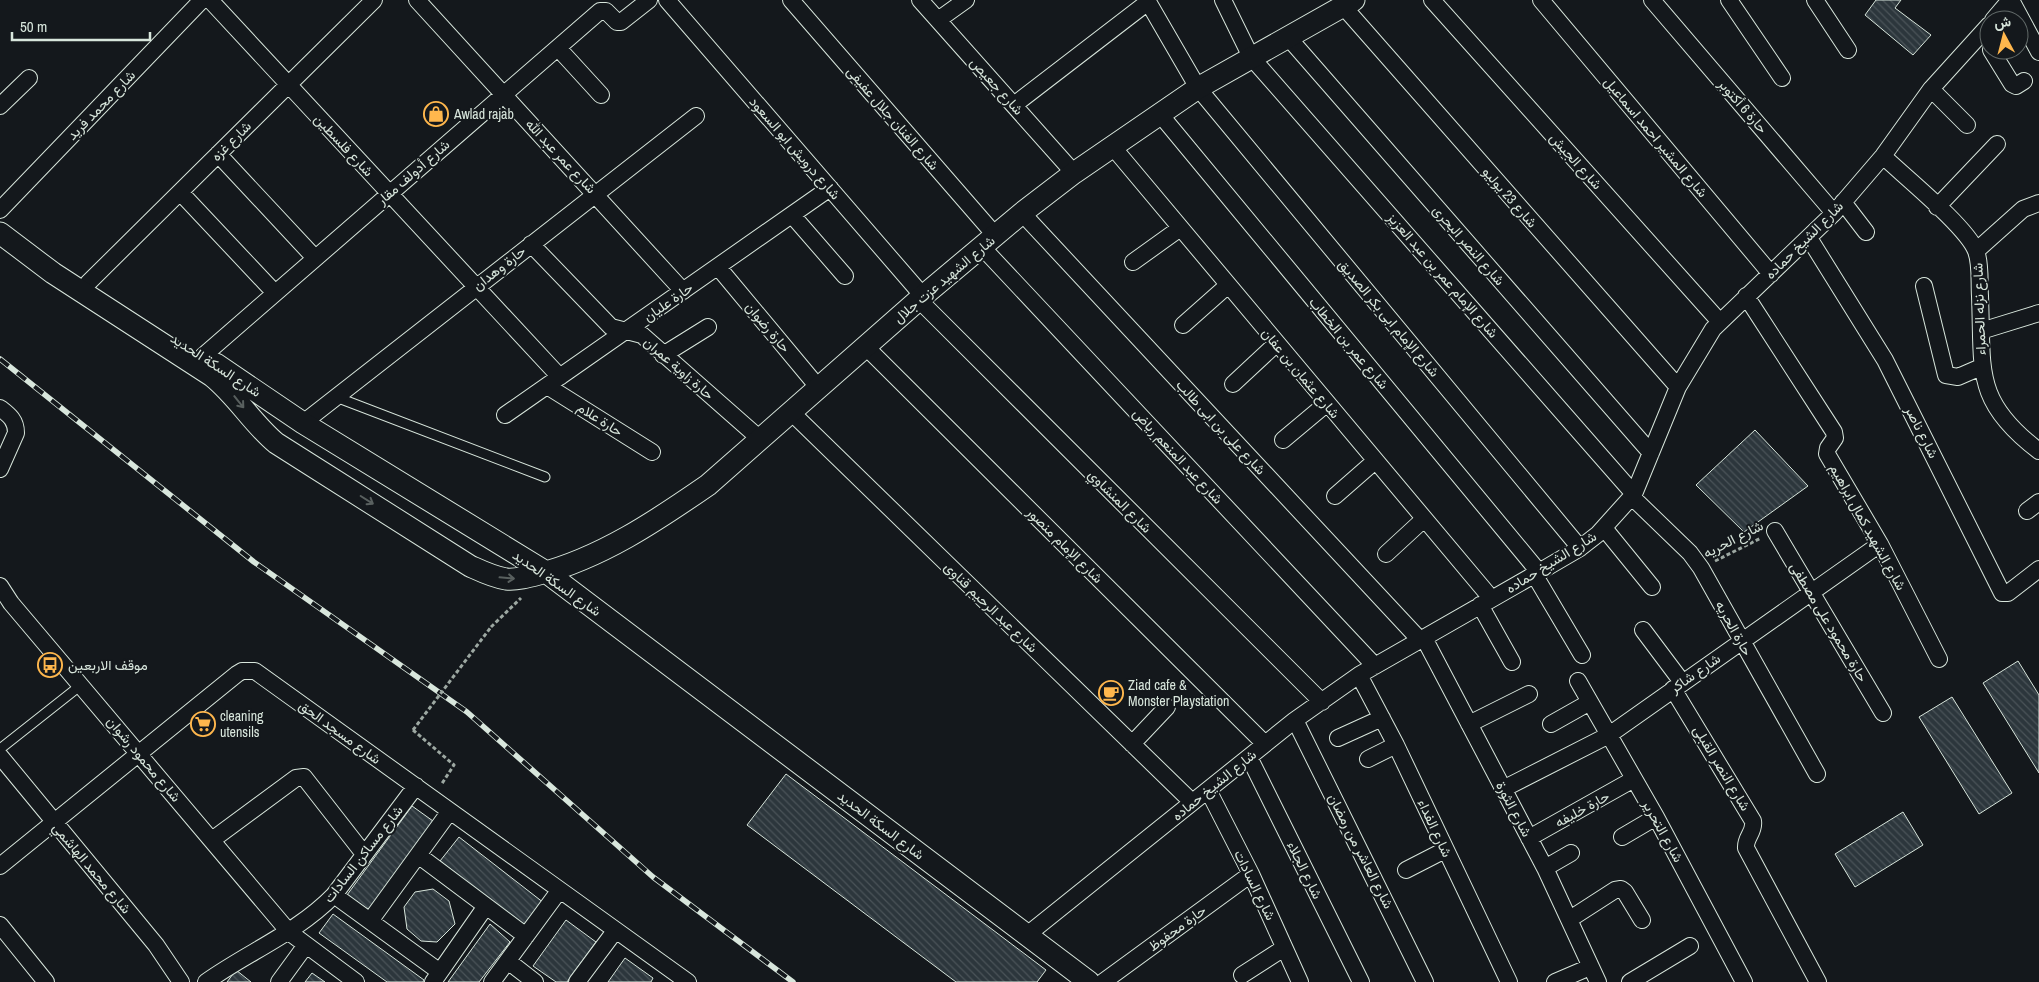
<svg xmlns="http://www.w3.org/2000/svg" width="2039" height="982" viewBox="0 0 2039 982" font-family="'Archivo Narrow',Vazirmatn,sans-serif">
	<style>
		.building { fill: url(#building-back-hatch); stroke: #d8e6dc }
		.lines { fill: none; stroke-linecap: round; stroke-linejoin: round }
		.service-casing { stroke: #d8e6dc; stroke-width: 11 }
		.minor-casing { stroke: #d8e6dc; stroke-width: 18 }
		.tertiary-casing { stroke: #d8e6dc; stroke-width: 23 }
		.path { stroke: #9da8a2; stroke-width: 3; stroke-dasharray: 4 2.5; stroke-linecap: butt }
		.service { stroke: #14181c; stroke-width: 9 }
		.minor { stroke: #14181c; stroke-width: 16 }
		.tertiary { stroke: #14181c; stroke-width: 21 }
		.rail-casing { stroke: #d8e6dc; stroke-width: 5.5 }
		.rail { stroke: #14181c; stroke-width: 4; stroke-dasharray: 11; stroke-linecap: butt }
		.path-bridge { stroke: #9da8a2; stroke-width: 3; stroke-dasharray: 4 2.5; stroke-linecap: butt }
		.oneway { stroke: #59605f }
		.labels { text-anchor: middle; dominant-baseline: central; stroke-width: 4; stroke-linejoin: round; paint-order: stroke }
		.street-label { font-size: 14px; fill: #d8e6dc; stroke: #14181c }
		.poi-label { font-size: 14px; fill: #d8e6dc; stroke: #14181c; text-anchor: start }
	</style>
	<defs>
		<pattern id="building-back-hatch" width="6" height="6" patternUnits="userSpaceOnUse" patternTransform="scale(1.25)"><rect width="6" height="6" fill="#2c363c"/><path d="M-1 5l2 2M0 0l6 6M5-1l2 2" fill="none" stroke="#4a5358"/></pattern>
	</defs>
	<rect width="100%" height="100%" fill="#14181c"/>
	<path class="building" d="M1876,0H1901L1895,8L1931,35L1913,55L1865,15Z
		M1755,430L1808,486L1744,532L1696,485Z
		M2018,661L2039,695V773L1983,683Z
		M1952,697L2012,793L1979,814L1919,717Z
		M786,774L1046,970L1037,982H956L747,825Z
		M412,806L433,821L369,910L347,895Z
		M1903,812L1923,845L1855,887L1835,854Z
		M459,837L544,903L525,927L440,861Z
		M433,889L449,901L455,924L437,942L421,941L407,929L404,907L415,892Z
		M333,914L424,980L423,982H387L319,933Z
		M566,920L596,942L567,982H556L533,966Z
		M490,924L510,942L479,982H448Z
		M625,958L653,978L651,982H608Z
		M236,970L251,982H227Z
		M312,973L325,982H305Z"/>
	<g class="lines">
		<defs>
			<path id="service" d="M336,397L545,477
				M0,749L81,685"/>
			<path id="minor" d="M210,0L560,377
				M417,0L683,291
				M667,0L923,296
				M791,0L995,235
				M920,0L1074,173
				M1147,0L1198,88L1580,548
				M1223,0L1251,57L1634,494
				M1432,0L1720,322
				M1541,0L1771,274
				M1652,0L1834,213
				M1729,0L1782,78
				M1815,0L1848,50
				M2011,0L2039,52
				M1343,6L1678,387
				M938,20L966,0
				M1993,20L2010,0
				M1287,36L1651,453
				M558,48L601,95
				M1991,50L2012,84L2016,86L2024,81
				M1931,89L1967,125
				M1014,105L1148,2
				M0,106L29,78
				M1159,113L1539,572
				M1112,146L1491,598
				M218,154L315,258
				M1883,156C1904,176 1967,227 1976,251C1981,264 1979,282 1980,296C1983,370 1973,401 2039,451
				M180,192L275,293
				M1843,202L1866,232
				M1937,207L1997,144
				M0,210L202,0
				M1022,213L1420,640
				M792,215L845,276
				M1809,238L1885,360L2002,593H2008L2039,569
				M531,244L611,327L642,335L759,438
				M981,246L1375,666
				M1976,251L2023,209L2039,203
				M1133,262L1179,229
				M718,267L818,387
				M88,283L374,0
				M1924,286L1946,375L1958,377L1981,367
				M1746,296L1834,432L1835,438L1828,448L1827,454L1880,544L1939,659
				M919,300L1322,702
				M1183,325L1227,286
				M1981,331L2039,313
				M865,346L1265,744
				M663,355L708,327
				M203,356L600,11H606L617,22H621L649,0
				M1233,384L1277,343
				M547,386L652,452
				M0,408C9,415 16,420 16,433L0,469
				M790,411L1192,802
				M505,415L830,188
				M303,423L696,116
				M1283,440L1326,404
				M1335,496L1375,461
				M1632,497L1690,553L1701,568L1817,774
				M2027,511L2039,502
				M1604,528L1652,587
				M1775,531L1883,713
				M1386,554L1424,519
				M1534,574L1582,655
				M0,586L11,603L289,932L356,982
				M1480,605L1512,662
				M1643,630L1682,682
				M1424,638L1545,868L1598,982
				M1359,675L1396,745L1509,982
				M1578,681L1656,817L1744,982
				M1673,689L1753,821C1755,832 1745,837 1746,848L1818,982
				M1295,720L1425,982
				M1469,724L1529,694
				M1551,724L1590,702
				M1338,738L1382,718
				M1132,744L1167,707
				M0,756L156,945L181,982
				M1249,757L1361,982
				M1368,759L1396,745
				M1503,789L1609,735L1880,544
				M1208,790L1251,874L1300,982
				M1622,837L1656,817
				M1529,838L1634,779
				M212,840L296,778L304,777L364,854
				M418,855L526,936
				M0,866L237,674L242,671H255L688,982
				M1545,868L1571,853
				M1406,870L1445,850
				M334,895L440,972
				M1570,919L1615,890L1621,889L1625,892L1642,920
				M370,921L450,811
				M0,925L46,982
				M1027,935L1295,720L1359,675L1539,572L1580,548L1598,534L1634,494L1678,387L1713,329L1834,213L1883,156L1931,89L1989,25
				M508,961L535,982
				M1242,975L1284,948
				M206,982C248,952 297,933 334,895L416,786
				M279,982L306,945
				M433,982L486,906
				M492,982L559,891
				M577,982L615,931
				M1103,982L1251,874
				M1555,982L1590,967
				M1630,982L1690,946"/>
			<path id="tertiary" d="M0,233L53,273L212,376C237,396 252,423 276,443L470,566C481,571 493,577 506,579C517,580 528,577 539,574C601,558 656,521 708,485L923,296L1022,213L1074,173L1198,88L1354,0
				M216,364L303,423L546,572L1089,982"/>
		</defs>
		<use href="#service" class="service-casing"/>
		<use href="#minor" class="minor-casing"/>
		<use href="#tertiary" class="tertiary-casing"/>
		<path class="path" d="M1715,561L1761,538
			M491,627L521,598
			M413,730L454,765L441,785"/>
		<use href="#service" class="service"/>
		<use href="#minor" class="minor"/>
		<use href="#tertiary" class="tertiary"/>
		<defs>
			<path id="rail" d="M0,359L254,562L467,712L653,877L793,982"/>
		</defs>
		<use href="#rail" class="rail-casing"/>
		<use href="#rail" class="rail"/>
		<path class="path-bridge" d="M413,730L491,627"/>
	</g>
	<defs><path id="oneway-shaft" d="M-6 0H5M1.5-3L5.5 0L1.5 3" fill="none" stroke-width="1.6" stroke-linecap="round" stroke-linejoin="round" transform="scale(1.25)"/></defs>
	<g class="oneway">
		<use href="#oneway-shaft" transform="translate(239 402) rotate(51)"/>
		<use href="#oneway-shaft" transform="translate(367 500) rotate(32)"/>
		<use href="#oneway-shaft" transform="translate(507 578) rotate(5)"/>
	</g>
	<defs>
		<symbol id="shop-ring" viewBox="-11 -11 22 22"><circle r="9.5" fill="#14181c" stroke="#ffb74d" stroke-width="1.5"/><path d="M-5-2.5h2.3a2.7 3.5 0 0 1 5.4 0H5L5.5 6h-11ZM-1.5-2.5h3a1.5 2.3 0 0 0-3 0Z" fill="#ffb74d"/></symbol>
		<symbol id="bus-ring" viewBox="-11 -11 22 22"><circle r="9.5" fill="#14181c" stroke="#ffb74d" stroke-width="1.5"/><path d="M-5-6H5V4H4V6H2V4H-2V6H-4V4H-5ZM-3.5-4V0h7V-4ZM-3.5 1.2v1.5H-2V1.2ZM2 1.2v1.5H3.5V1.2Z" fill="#ffb74d"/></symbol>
		<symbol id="cafe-ring" viewBox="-11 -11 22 22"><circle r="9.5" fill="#14181c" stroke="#ffb74d" stroke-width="1.5"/><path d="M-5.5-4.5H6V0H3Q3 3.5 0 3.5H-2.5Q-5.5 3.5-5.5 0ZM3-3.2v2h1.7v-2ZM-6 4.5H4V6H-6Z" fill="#ffb74d"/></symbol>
		<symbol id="supermarket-ring" viewBox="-11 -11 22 22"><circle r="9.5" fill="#14181c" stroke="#ffb74d" stroke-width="1.5"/><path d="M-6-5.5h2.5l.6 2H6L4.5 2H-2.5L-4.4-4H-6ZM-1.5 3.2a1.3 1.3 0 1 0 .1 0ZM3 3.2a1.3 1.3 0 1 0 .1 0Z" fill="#ffb74d"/></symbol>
	</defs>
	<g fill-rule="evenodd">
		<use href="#shop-ring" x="422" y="100" width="28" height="28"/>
		<use href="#bus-ring" x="36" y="651" width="28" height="28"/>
		<use href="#cafe-ring" x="1097" y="679" width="28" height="28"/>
		<use href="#supermarket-ring" x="189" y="710" width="28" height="28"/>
	</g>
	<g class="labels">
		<g class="street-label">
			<text transform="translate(997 86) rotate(48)">شارع جعيص</text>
			<text transform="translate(101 105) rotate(-46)">شارع محمد فريد</text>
			<text transform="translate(1743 106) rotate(49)">حارة 6 أكتوبر</text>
			<text transform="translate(893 118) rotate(49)">شارع الفنان جلال عفيفى</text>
			<text transform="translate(1656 137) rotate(50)">شارع المشير احمد اسماعيل</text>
			<text transform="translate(231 141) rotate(-45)">شارع غزه</text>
			<text transform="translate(344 145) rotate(47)">شارع فلسطين</text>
			<text transform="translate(795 148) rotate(49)">شارع درويش ابو السعود</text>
			<text transform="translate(561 156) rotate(47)">شارع عمر عبد الله</text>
			<text transform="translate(1576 161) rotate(48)">شارع الجيش</text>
			<text transform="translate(413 172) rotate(-41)">شارع أدولف مقار</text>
			<text transform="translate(1510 197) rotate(49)">شارع 23 يوليو</text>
			<text transform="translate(1804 240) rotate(-45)">شارع الشيخ حماده</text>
			<text transform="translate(1469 245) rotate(49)">شارع النصر البحرى</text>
			<text transform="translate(499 268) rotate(-38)">حارة وهدان</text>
			<text transform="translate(1443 275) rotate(49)">شارع الإمام عمر بن عبد العزيز</text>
			<text transform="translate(944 279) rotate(-40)">شارع الشهيد عزت جلال</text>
			<text transform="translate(668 302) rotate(-35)">حارة عليان</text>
			<text transform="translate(1979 309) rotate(-92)">شارع نزله الحمراء</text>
			<text transform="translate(1389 318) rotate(50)">شارع الإمام ابى بكر الصديق</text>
			<text transform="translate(768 327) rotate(50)">حارة رضوان</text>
			<text transform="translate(1349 343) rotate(50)">شارع عمر بن الخطاب</text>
			<text transform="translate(216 365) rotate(33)">شارع السكة الحديد</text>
			<text transform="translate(679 368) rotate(41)">حارة زاوية عمران</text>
			<text transform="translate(1301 373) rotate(50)">شارع عثمان بن عفان</text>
			<text transform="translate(600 419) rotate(32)">حارة علام</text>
			<text transform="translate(1221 427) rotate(47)">شارع على بن ابى طالب</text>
			<text transform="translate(1922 432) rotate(63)">شارع ناصر</text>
			<text transform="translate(1178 456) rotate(47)">شارع عبد المنعم رياض</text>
			<text transform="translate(1120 501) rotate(45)">شارع المنشاوي</text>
			<text transform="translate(1868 527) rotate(61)">شارع الشهيد كمال ابراهيم</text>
			<text transform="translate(1733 539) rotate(-27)">شارع الحريه</text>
			<text transform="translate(1065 545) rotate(45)">شارع الإمام منصور</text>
			<text transform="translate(1551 562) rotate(-32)">شارع الشيخ حماده</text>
			<text transform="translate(557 583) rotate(35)">شارع السكة الحديد</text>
			<text transform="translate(991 607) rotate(44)">شارع عبد الرحيم قناوى</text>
			<text transform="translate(1829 622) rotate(59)">حارة محمود على مصطفى</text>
			<text transform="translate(1734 628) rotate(61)">حارة الحريه</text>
			<text transform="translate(1695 673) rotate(-35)">شارع شاكر</text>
			<text transform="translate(340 732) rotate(36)">شارع مسجد الحق</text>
			<text transform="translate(144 759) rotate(50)">شارع محمود رشوان</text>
			<text transform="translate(1722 768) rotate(59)">شارع النصر القبلى</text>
			<text transform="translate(1214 785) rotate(-39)">شارع الشيخ حماده</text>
			<text transform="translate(1514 809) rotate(62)">شارع الثورة</text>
			<text transform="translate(1582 809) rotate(-29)">حارة خليفه</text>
			<text transform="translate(881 825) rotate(37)">شارع السكة الحديد</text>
			<text transform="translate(1435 828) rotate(65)">شارع الفداء</text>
			<text transform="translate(1663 831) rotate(61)">شارع التحرير</text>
			<text transform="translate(1361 851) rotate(63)">شارع العاشر من رمضان</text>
			<text transform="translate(363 854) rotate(-52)">شارع مساكن السادات</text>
			<text transform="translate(92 868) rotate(50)">شارع محمد الهاشمي</text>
			<text transform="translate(1305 870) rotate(64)">شارع الجلاء</text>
			<text transform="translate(1255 885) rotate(64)">شارع السادات</text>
			<text transform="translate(1177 928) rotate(-36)">حارة محفوظ</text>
		</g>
		<g class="poi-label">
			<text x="454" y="114">Awlad rajab</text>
			<text x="68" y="665">موقف الاربعين</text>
			<text x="1128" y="685">Ziad cafe &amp;<tspan x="1128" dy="16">Monster Playstation</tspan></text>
			<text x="220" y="716">cleaning<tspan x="220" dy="16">utensils</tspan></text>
		</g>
	</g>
	<g transform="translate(2004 35) rotate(353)"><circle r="24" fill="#14181c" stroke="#626a69"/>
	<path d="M0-4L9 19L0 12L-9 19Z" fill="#ffb74d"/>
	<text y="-8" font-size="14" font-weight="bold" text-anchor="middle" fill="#d8e6dc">ش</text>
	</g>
	<path d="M12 32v8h138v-8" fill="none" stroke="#d8e6dc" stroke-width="2.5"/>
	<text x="20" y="32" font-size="15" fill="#d8e6dc" stroke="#14181c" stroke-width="4" paint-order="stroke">50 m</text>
</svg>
